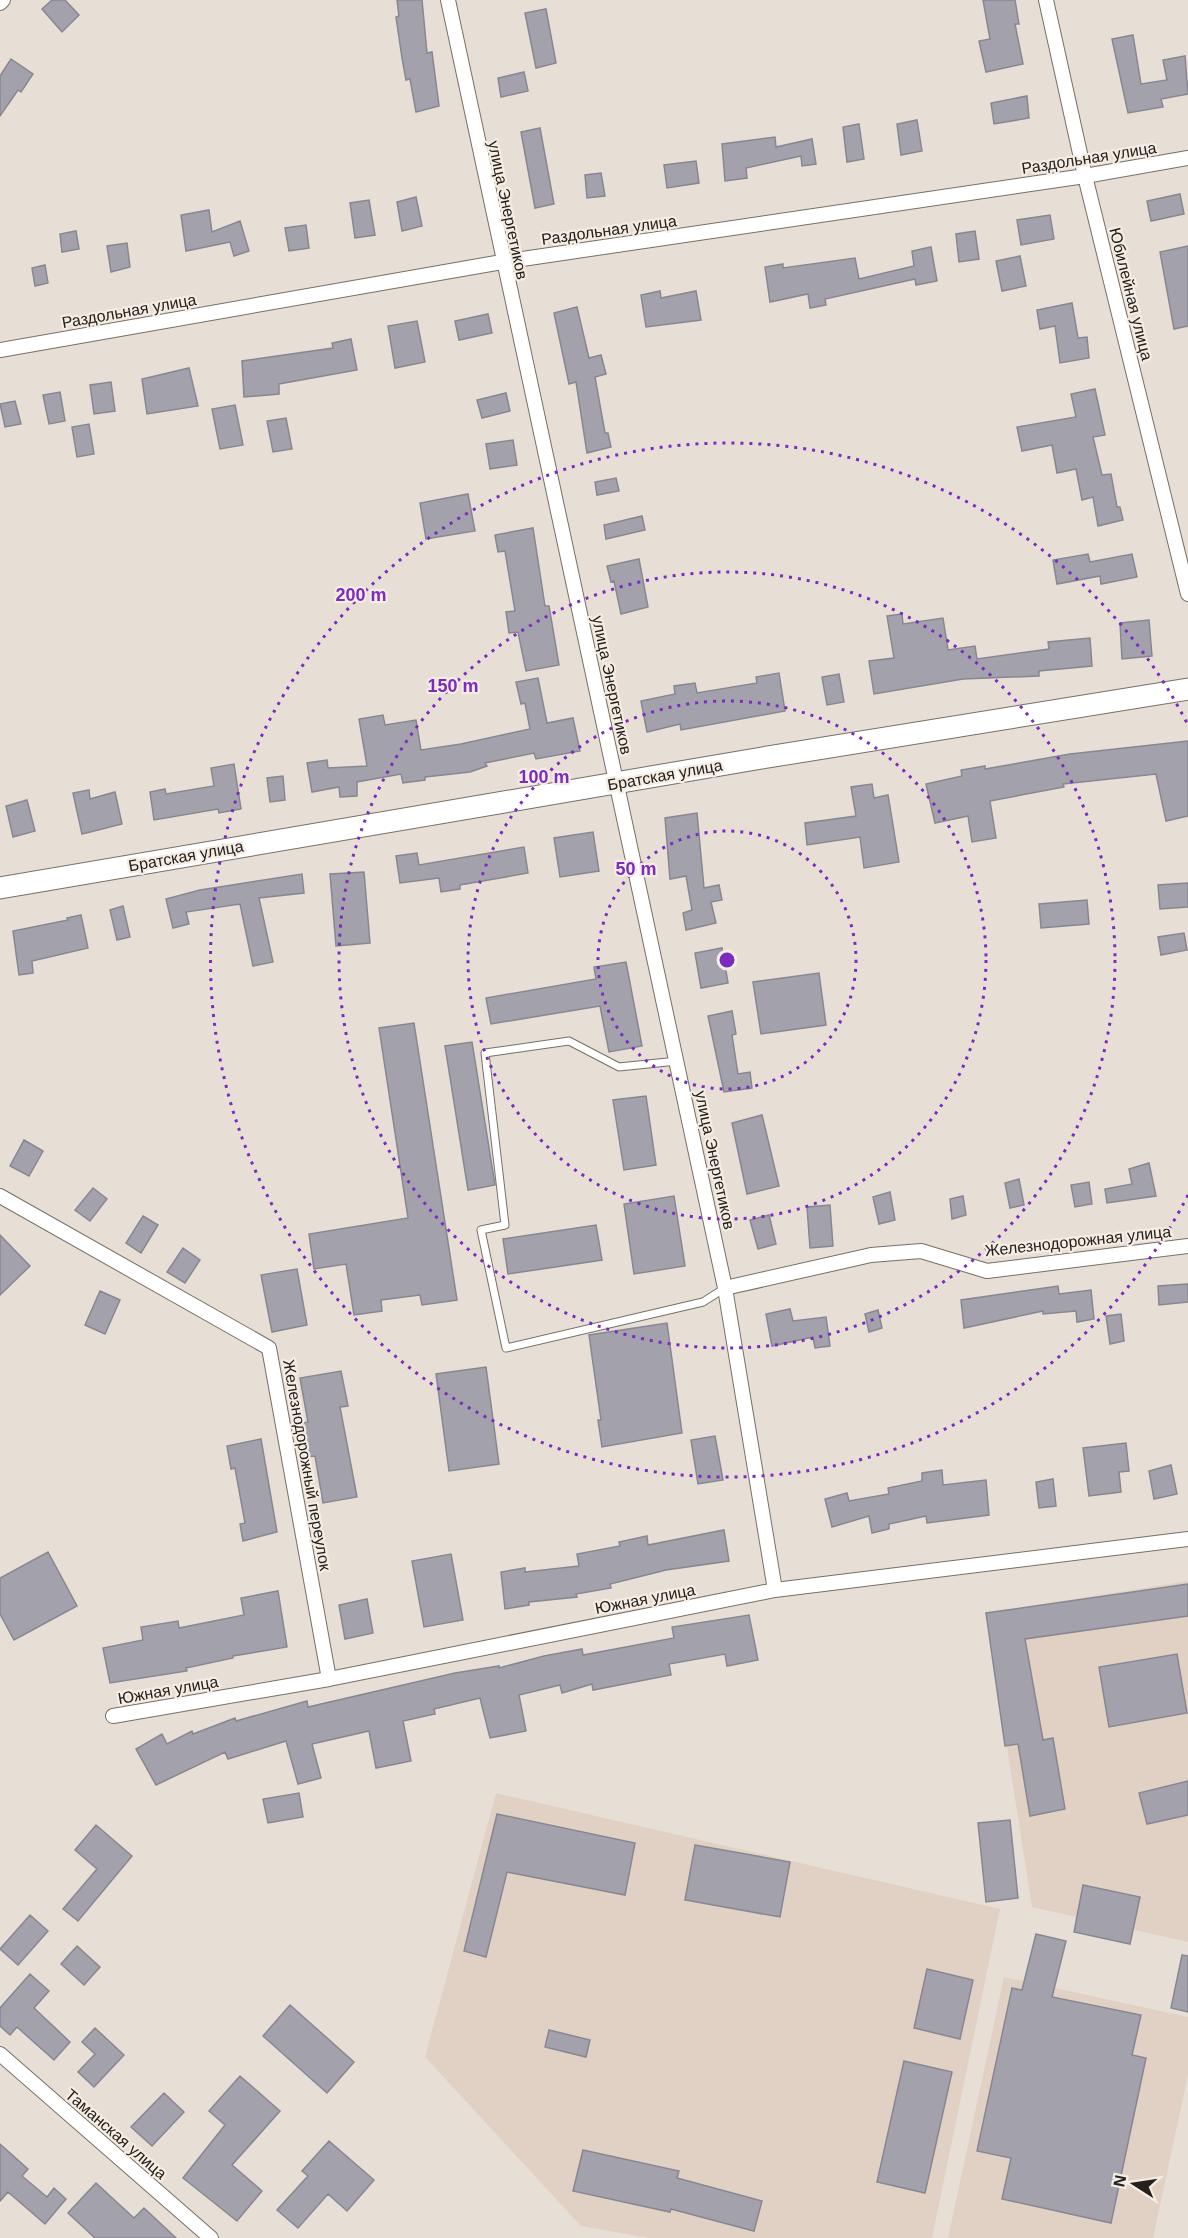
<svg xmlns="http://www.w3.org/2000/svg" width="1188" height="2238" viewBox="0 0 1188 2238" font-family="Arial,sans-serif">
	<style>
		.built { fill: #e0d1c4 }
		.building { fill: #a2a1ac; stroke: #888791; stroke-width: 1.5 }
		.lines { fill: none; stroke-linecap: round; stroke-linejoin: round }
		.service-casing { stroke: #766f67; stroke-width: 9 }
		.minor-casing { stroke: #766f67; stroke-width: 16 }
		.primary-casing { stroke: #766f67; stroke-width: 23 }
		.service { stroke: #fff; stroke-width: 7 }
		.minor { stroke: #fff; stroke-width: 14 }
		.primary { stroke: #fff; stroke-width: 21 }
		.ring { fill: none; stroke: #7b2cbf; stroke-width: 3; stroke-dasharray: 3 6 }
		.labels { text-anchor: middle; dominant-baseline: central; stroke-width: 4.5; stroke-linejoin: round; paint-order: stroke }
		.street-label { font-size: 16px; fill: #23201d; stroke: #f5ece3 }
		.centre { fill: #7b2cbf; stroke: #f5ece3; stroke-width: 3 }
		.ring-label { font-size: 18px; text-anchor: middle; font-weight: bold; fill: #7b2cbf; stroke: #f5ece3; stroke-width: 4.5; stroke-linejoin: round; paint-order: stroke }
	</style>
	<rect width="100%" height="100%" fill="#e7dfd6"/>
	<path class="built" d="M1188,1581V1942L1032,1907L986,1613Z
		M496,1793L1000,1909L932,2238H649L581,2226L425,2057Z
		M1004,1977L1188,2017V2075L1153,2238H948Z"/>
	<path class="building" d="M52,0H65L79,15L62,32L42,9Z
		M397,0H422L427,53L432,52L439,106L416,112L410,79L406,80L402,58L396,17L399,16Z
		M983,0H1015L1019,24H1015L1023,64L986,72L979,41L990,39Z
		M546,9L556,63L536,68L525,13Z
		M1133,35L1141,84L1167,80L1163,60L1185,56L1188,94L1161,99L1163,107L1128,113L1112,39Z
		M11,59L33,74L21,92L18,90L0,116V76Z
		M524,72L528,91L501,97L498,78Z
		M1027,96L1029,118L994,124L991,103Z
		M917,120L922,151L901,155L897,124Z
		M859,124L864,159L847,162L843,127Z
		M540,128L554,204L535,208L521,132Z
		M775,137L776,147L812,139L816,164L802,166L801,156L746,168L747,178L725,181L722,144Z
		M696,161L699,183L667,188L664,165Z
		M601,173L605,196L587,198L585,175Z
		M1180,194L1184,214L1151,221L1147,201Z
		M416,197L422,226L402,231L397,202Z
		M369,200L375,235L355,238L350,203Z
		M209,210L212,232L240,221L249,251L234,256L230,242L186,251L181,215Z
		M1050,215L1054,239L1021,245L1017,220Z
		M306,225L309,248L289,251L285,228Z
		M76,231L79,249L62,252L60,234Z
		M975,231L979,259L959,262L956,234Z
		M127,243L130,267L111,272L107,246Z
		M1188,246V326L1174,329L1160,252Z
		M931,247L937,281L916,285L915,279L825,299L826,305L810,308L808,294L770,302L765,267L783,264V268L855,258L859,279L914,266L912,251Z
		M1020,256L1026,286L1002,291L996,261Z
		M45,265L48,283L35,286L32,268Z
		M660,291L661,298L696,291L701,320L646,327L641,295Z
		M1072,303L1078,338L1087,337L1089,358L1060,363L1055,326L1040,329L1037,310Z
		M577,307L589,358L601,355L606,374L595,377L605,433H608L611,447L587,453L576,382L569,384L554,313Z
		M488,314L492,333L459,340L455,321Z
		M417,321L425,362L395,368L388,326Z
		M351,339L357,370L279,384V394L244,397L242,361L333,348L332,343Z
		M189,368L198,406L147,414L142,379Z
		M111,382L115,411L94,414L90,385Z
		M1095,389L1105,435L1093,437L1102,475L1111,474L1117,507H1120L1123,520L1098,526L1093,497L1082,500L1076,469L1057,473L1052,445L1022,451L1017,427L1076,417L1071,394Z
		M60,392L65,421L49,424L43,395Z
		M506,393L510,411L482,418L477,400Z
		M15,401L21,424L5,427L0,404Z
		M235,405L243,445L220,449L212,409Z
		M286,418L292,449L273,452L267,421Z
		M89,424L94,454L77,457L72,427Z
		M513,440L517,465L490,469L486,444Z
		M616,478L619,491L597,495L595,482Z
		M468,494L475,531L426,539L420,503Z
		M642,516L645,530L606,539L604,525Z
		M533,528L545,606H549L559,665L526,671L518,632L509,633L506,612L515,611L505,551L498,552L495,535Z
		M1088,554L1090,562L1132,554L1137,577L1101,584L1100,576L1057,584L1053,560Z
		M639,559L648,607L621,614L614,581L611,582L607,566Z
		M902,614L903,624L943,618L948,650L975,646L977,659L1049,649L1048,642L1090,638L1092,666L1039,671V676L963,679L874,694L869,661L894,658L887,616Z
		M1149,620L1152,656L1122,659L1120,623Z
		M779,673L785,711L681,730L680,724L647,732L641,701L675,694L674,686L695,683L697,693L757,683L756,677Z
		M839,674L844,702L827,705L822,677Z
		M538,678L547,723L573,718L580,751L536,759L534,753L485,763L487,766L470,772L425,777V780L403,783L401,774L357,782V796L340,797L339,787L312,792L307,763L327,760L328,768L367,766L359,719L383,715L385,725L416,720L421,750L461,744L530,729L525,703L521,704L516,682Z
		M1188,741V816L1166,821L1156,774L1063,784L1064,787L990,801L996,838L972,842L968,816L935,823L926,784L962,776L961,770L985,766V769L1070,754Z
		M234,764L241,809L219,813L218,809L154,820L150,792L165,789L166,794L214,786L211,768Z
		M283,776L285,800L270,802L267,778Z
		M872,784L874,798L888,795L899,862L864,868L860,837L807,845L805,823L856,816L851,787Z
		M89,790L90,799L115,792L122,824L82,834L73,793Z
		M27,800L35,831L13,837L6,806Z
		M697,813L704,888L719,885L722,900L711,902L716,923L686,930L683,913L692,910L686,876L670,879L665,818Z
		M593,832L599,871L560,877L554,838Z
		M524,847L528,873L460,885V889L441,892L439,878L400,883L396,856L417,853L419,865Z
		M364,872L370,943L336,946L330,874Z
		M302,874L304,893L259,898L273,962L253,966L240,904L186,912L189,924L173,928L166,899L200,890Z
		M1188,883V907L1160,909L1158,885Z
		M1087,900L1089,924L1041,928L1039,904Z
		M123,906L130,937L117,940L110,910Z
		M81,915L88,948L32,961L33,973L19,975L13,931L68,920L67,918Z
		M1184,933L1187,950L1161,955L1158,937Z
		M722,948L728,983L701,988L695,953Z
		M626,962L642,1046L609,1052L600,1006L491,1024L486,998L596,979L594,967Z
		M819,973L826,1025L761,1034L753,982Z
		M732,1011L736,1034L732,1035L738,1074L750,1072L752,1088L724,1092L708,1016Z
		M414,1023L457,1300L422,1305L420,1295L381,1300L382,1311L354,1315L346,1264L314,1269L309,1234L408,1218L379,1028Z
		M472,1042L495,1185L468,1190L445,1046Z
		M646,1096L656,1165L624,1170L613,1100Z
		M762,1115L779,1186L747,1194L732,1123Z
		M24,1140L43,1151L29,1176L10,1166Z
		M1149,1163L1156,1196L1107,1203L1105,1189L1132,1184L1129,1169Z
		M1019,1179L1024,1205L1010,1208L1005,1183Z
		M1089,1182L1092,1204L1075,1207L1071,1185Z
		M93,1188L107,1199L90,1221L75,1210Z
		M890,1192L895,1220L879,1224L873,1197Z
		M674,1196L685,1266L634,1274L624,1204Z
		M963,1196L966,1215L952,1219L950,1199Z
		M830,1205L833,1246L810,1248L807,1207Z
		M769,1215L776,1244L758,1249L750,1220Z
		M143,1216L158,1225L141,1253L126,1243Z
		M596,1225L602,1260L508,1274L503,1239Z
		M0,1235L30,1266L0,1295Z
		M183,1248L200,1260L185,1283L167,1272Z
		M297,1269L307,1325L272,1332L261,1275Z
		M1188,1284V1302L1159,1305L1158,1286Z
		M1058,1286L1059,1294L1091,1290L1094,1319L1077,1322L1076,1311L1043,1314V1311L964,1328L961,1300Z
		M100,1291L120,1300L105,1334L85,1325Z
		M790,1309L793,1321L826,1317L830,1346L815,1348L813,1337L772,1346L766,1314Z
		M878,1310L882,1328L869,1332L865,1314Z
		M1121,1314L1124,1341L1110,1344L1106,1316Z
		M667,1323L682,1433L602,1447L598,1420H601L589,1335Z
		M486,1367L499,1464L449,1471L436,1374Z
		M341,1371L348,1406L340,1407L357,1497L323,1503L315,1456L308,1457L302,1423L308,1422L300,1378Z
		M715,1436L723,1480L698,1484L691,1440Z
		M261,1439L277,1532L243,1541L240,1524L245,1523L235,1468L231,1469L227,1446Z
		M1126,1443L1129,1471L1119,1472L1121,1492L1089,1496L1083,1448Z
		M1171,1465L1177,1494L1154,1499L1149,1471Z
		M942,1470L943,1485L986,1480L989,1515L927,1523L926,1516L889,1524V1529L872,1533L869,1516L832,1527L825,1499L847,1493L849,1501L889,1494L888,1488L922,1481V1473Z
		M1053,1479L1056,1506L1039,1508L1036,1482Z
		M724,1530L729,1561L666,1570L610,1584L611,1588L576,1594L577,1597L529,1602V1605L505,1609L501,1572L525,1568V1572L579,1566L577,1554L620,1546L619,1542L647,1536L648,1545Z
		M48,1552L77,1606L14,1640L0,1614V1578Z
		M451,1554L463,1620L424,1627L412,1561Z
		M1188,1584V1616L1025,1639L1043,1740L1053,1738L1065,1809L1030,1816L1018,1744L1005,1746L986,1613Z
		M278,1591L287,1647L233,1656V1658L186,1668L187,1671L110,1683L103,1648L143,1640L141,1627L178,1621L179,1628L244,1615L241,1598Z
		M367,1599L373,1633L345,1639L339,1605Z
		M749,1615L758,1660L727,1666L725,1654L669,1664L671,1675L593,1690L592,1684L562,1693L560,1685L519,1695L526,1731L490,1738L480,1698L434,1709L435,1714L403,1721L411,1761L376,1768L369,1731L312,1744L321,1778L298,1784L286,1741L228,1759L225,1752L156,1785L136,1749L162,1734L167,1744L192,1731L193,1734L235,1718L236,1721L307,1701L308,1707L455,1673L499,1666V1668L544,1656L582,1649L583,1655L674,1638L672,1627Z
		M1177,1654L1187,1713L1109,1727L1099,1667Z
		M1188,1781V1815L1147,1824L1139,1793Z
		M299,1793L303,1817L268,1823L263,1799Z
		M497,1814L635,1843L625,1895L507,1872L486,1957L464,1951Z
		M1010,1820L1018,1898L986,1902L978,1823Z
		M96,1825L132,1856L78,1921L63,1909L97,1869L75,1850Z
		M695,1845L790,1862L780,1917L685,1900Z
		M1083,1885L1140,1897L1130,1944L1074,1932Z
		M30,1915L48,1931L18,1965L0,1949Z
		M1036,1934L1066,1941L1052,1997L1141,2015L1132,2055L1146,2058L1111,2223L1002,2199L1011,2158L977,2151L1012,1988L1022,1990Z
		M77,1946L100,1967L84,1985L61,1964Z
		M1182,1955L1188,1956V2012L1171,2008Z
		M927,1969L973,1980L960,2039L914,2028Z
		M30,1974L49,1991L34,2008L70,2042L54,2060L17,2027L10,2035L0,2026V2008Z
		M290,2005L354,2062L327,2093L263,2036Z
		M95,2028L124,2055L94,2087L78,2072L95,2054L82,2042Z
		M549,2030L590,2040L586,2057L545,2047Z
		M904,2061L952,2072L925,2193L877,2182Z
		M240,2076L280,2111L232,2165L262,2191L237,2221L183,2178L225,2125L209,2111Z
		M164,2093L184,2112L152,2146L131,2127Z
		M329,2141L374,2180L347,2211L328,2194L298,2228L277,2210L308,2176L302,2171Z
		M0,2144L28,2169L22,2176L47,2197L54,2188L66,2199L45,2224L8,2192L0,2201Z
		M583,2150L679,2171L677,2178L762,2201L754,2231L671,2209L670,2212L573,2191Z
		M96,2183L134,2218L144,2208L176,2238H95L68,2213Z"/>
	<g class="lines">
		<defs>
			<path id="service" d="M677,1061L619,1067L569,1041L485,1053L505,1225L481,1230L506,1348L703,1302L725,1288"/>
			<path id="minor" d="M448,0L725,1288L775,1590
				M1046,0L1085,176L1188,594
				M0,3L3,0
				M0,350L502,262L1085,176L1188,158
				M0,1196L269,1348L329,1679
				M725,1288L871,1255L921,1251L987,1271L1188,1246
				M113,1716L329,1679L775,1590L1188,1539
				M0,2054L211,2238"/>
			<path id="primary" d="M0,888L762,758L1188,689"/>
		</defs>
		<use href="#service" class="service-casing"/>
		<use href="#minor" class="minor-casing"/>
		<use href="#primary" class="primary-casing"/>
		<use href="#service" class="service"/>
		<use href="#minor" class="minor"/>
		<use href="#primary" class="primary"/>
	</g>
	<g class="ring">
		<circle cx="727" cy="960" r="129"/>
		<circle cx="727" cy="960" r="259"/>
		<circle cx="727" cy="960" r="388"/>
		<path d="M1188 1195A517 517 0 1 1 1188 725"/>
	</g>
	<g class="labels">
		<g class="street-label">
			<text transform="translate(1089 158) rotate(-9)">Раздольная улица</text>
			<text transform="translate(508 210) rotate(78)">улица Энергетиков</text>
			<text transform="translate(609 230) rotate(-8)">Раздольная улица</text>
			<text transform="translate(1131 294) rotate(76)">Юбилейная улица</text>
			<text transform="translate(129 311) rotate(-10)">Раздольная улица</text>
			<text transform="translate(612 685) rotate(78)">улица Энергетиков</text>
			<text transform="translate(665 775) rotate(-10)">Братская улица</text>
			<text transform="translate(186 856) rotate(-10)">Братская улица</text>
			<text transform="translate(715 1160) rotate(78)">улица Энергетиков</text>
			<text transform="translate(1078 1241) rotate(-6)">Железнодорожная улица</text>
			<text transform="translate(307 1465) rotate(80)">Железнодорожный переулок</text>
			<text transform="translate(645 1599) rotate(-11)">Южная улица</text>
			<text transform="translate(168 1690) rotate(-10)">Южная улица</text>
			<text transform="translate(116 2134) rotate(41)">Таманская улица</text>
		</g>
	</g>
	<circle cx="727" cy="960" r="9" class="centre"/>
	<g class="ring-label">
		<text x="361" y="601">200 m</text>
		<text x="453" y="692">150 m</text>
		<text x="544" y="783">100 m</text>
		<text x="636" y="875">50 m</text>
	</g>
	<g transform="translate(1134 2184) rotate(282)" stroke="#f5ece3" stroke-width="4.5" paint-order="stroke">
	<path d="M0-4.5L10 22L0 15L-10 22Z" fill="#23201d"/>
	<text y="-9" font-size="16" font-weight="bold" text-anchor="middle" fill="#23201d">N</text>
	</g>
</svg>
